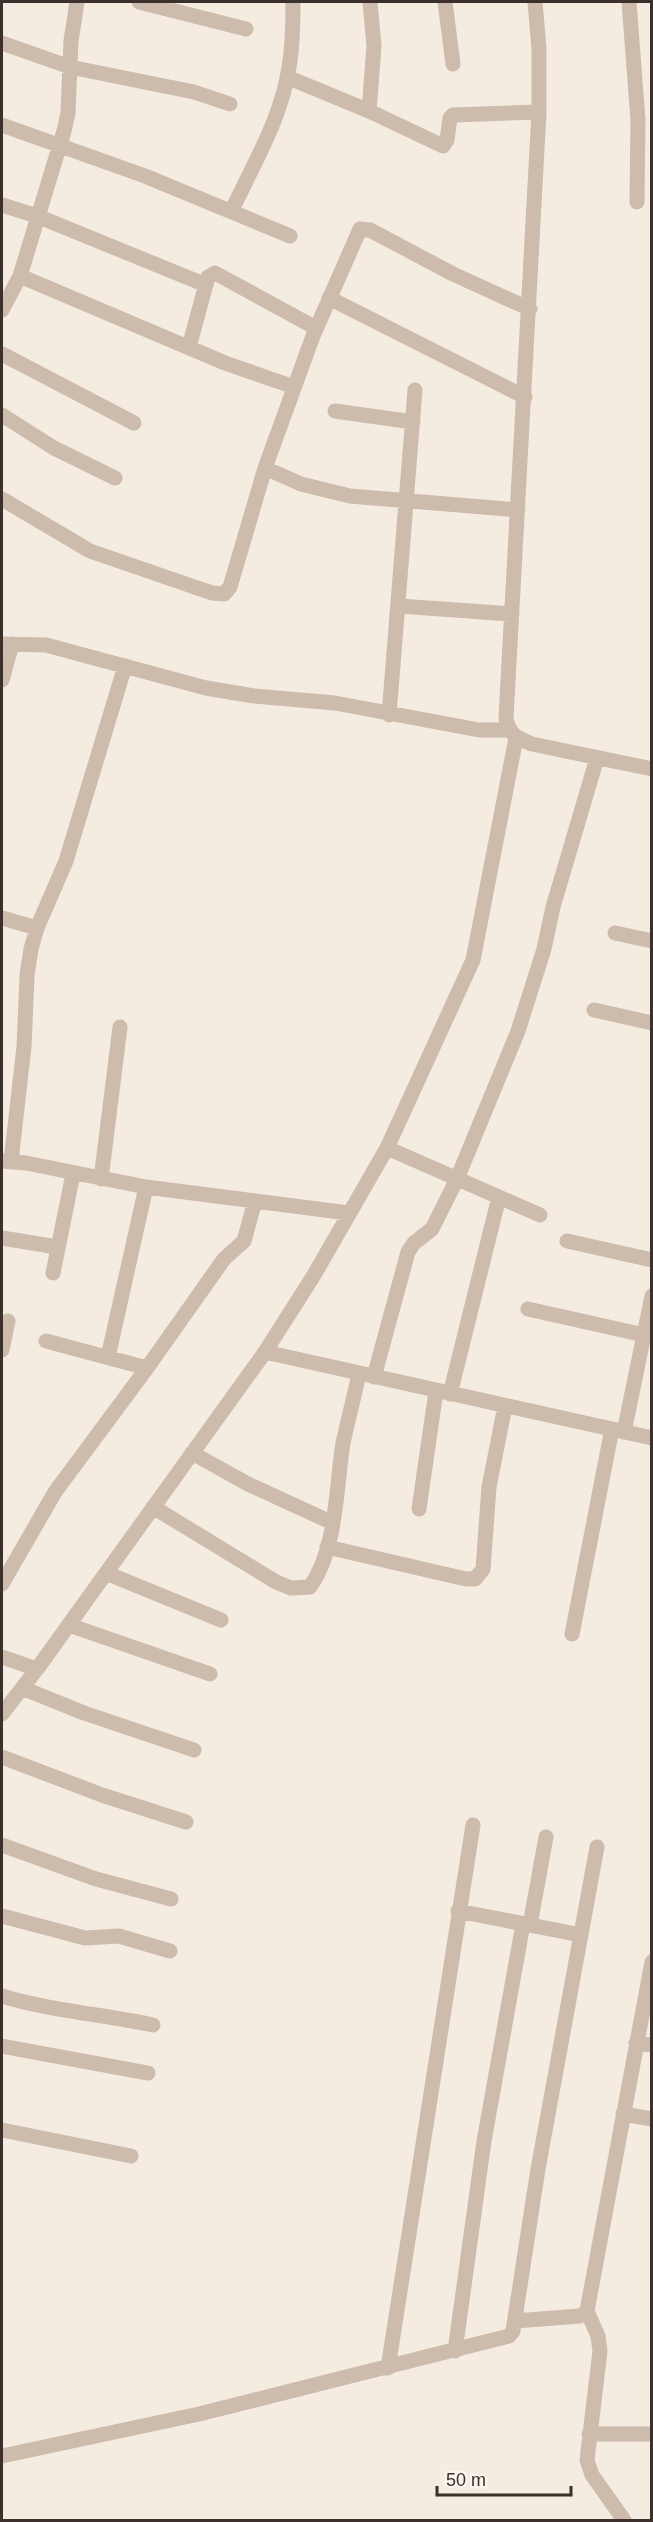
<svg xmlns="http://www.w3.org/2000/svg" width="653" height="2522" viewBox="0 0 653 2522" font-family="Helvetica,sans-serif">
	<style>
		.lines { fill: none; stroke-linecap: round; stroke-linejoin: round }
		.minor { stroke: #cdbbac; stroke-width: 15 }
	</style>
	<rect width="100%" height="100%" fill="#f4ebe1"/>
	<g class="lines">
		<path class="minor" d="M139,2L246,29
			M445,2L453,64
			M535,2L539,49V112L506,718C509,735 517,738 532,744L652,769
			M629,2L638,120L637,202
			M2,43L70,67L194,92L230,104
			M287,77L369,111L443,146L447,140L450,118L453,115L539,112
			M369,111L374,46L370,2
			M2,125L145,176L290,236
			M2,205L37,216L206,285
			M232,210C253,165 282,117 289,67C293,45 293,23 293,2
			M20,276L225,363L294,387
			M329,298L525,397
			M2,310L20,276L64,131L68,113L71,41L77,2
			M189,347L208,277L215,273L316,328
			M2,354L134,423
			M335,411L413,422
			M2,415L54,448L115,478
			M265,468L301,484L350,496L518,510
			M2,499L90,551L212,593L224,594L230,587L265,468L313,336L360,229L370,230L453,274L530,309
			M399,606L512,614
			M2,644L46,645L206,688L254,696L335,703L479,730H508
			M2,680L12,644
			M389,715L415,390
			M2,918L37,928
			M615,933L652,941
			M594,1010L652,1023
			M387,1148L540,1215
			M2,1161L26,1163L146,1187L348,1213
			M11,1161L24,1047L27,975L31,949L37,928L66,861L125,666
			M101,1179L120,1027
			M2,1238L57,1247
			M567,1241L652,1260
			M53,1273L73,1174
			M528,1309L644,1335
			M46,1341L147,1368
			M2,1350L8,1321
			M265,1352L652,1438
			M108,1357L146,1187
			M374,1377L408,1252L414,1243L432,1229L457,1179L518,1031L544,949L553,907L597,758
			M450,1394L499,1197
			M624,1432L652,1296
			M192,1453L248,1484L333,1523
			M153,1507L276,1582L291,1588L310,1587C337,1549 336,1487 343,1443C348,1420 354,1397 359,1374
			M419,1509L436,1391
			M327,1547L466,1579H475L483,1569L489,1487L505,1406
			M106,1573L221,1620
			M2,1584L55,1492L147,1368L224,1259L244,1241L255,1201
			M69,1625L210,1674
			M572,1634L612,1429
			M2,1657L37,1669
			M22,1688L84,1713L194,1750
			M2,1714L37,1669L265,1352L314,1275L387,1148L473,960L516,738
			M2,1757L102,1795L186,1822
			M2,1845L96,1879L171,1899
			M458,1911L581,1935
			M2,1916L85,1938L119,1936L170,1951
			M530,1925L546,1837
			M2,1996C51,2011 102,2014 153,2025
			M636,2043L652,2045
			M2,2046L148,2073
			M623,2114L652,2119
			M2,2130L131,2156
			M587,2311L598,2336L600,2351L587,2460L592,2475L624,2520
			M515,2321L580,2316L587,2311L652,1962
			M455,2351L484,2141L523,1924
			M388,2368L473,1825
			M589,2434H652
			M2,2456L199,2414L509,2336L513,2331L538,2169L597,1847"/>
	</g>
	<rect width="653" height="2522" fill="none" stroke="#3b302b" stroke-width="6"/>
	<path d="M437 2486v9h134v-9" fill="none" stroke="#3b302b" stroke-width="3"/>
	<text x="446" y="2486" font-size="18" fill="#3b302b" stroke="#fbf5ee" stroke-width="4.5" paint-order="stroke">50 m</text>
</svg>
